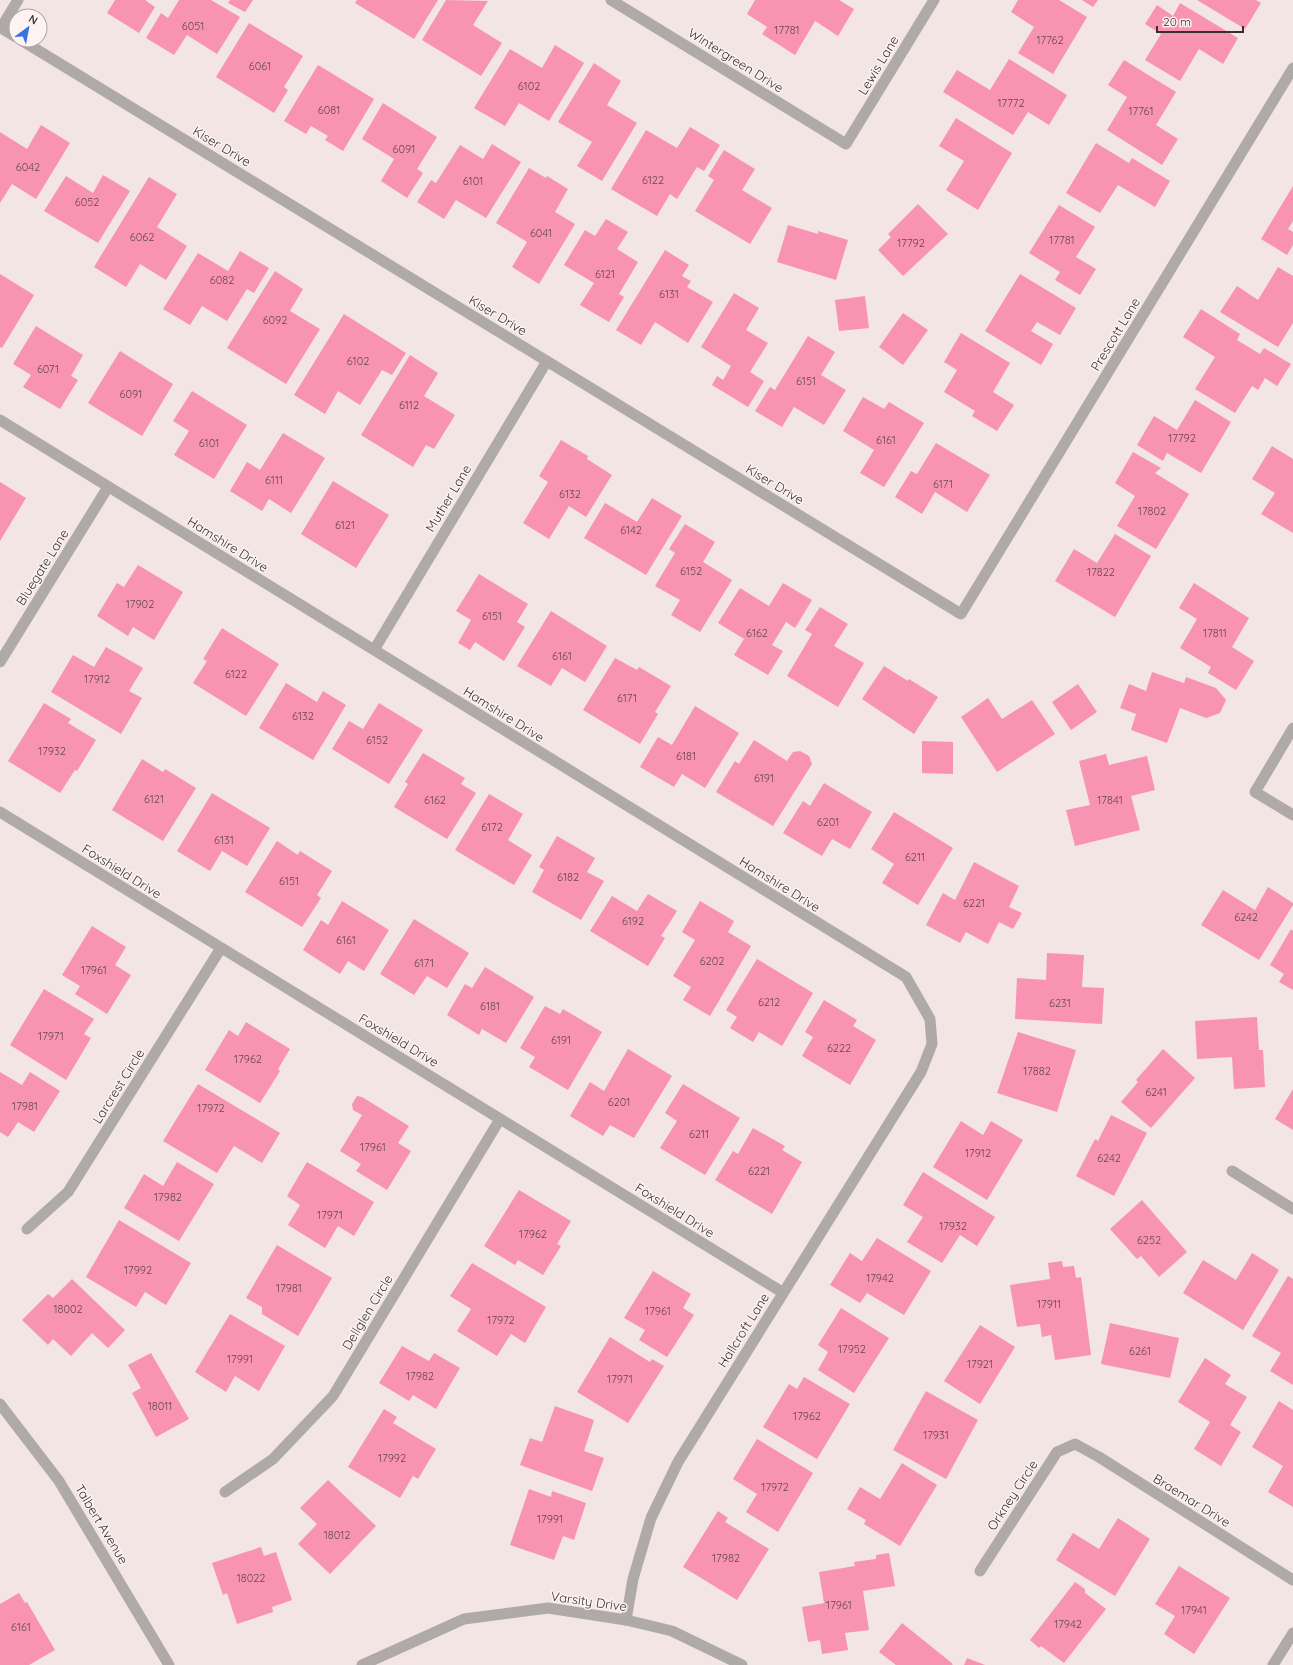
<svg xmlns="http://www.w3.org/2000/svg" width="1293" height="1665" viewBox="0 0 1293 1665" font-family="Quicksand,sans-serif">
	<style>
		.building { fill: #f893b3 }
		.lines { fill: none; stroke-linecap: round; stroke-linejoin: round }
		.minor { stroke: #afaaa8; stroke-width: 11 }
		.tertiary { stroke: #afaaa8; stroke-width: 11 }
		.labels { text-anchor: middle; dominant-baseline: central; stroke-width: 3; stroke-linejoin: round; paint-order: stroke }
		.number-label { font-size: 11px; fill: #664a52 }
		.street-label { font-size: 13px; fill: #363131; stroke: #fdf3f2 }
	</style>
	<rect width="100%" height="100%" fill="#f2e5e4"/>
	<path class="building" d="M115,0H145L155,7L139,33L107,13Z
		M179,0H211L240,17L217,54L187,35L174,55L146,38L161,13L168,18Z
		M230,0H253L245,12L228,3Z
		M357,0H438L414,39L355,3Z
		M446,0L488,1L473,25L502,43L481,76L422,40Z
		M755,0H839L854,9L838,36L815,21L795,55L762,34L767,27L747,14Z
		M1018,0H1059L1087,17L1053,74L1018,53L1034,27L1011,12Z
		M1082,0H1098L1093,7Z
		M1197,0H1256L1261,3L1245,29Z
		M1180,3L1238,38L1223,64L1199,49L1180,81L1145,60L1161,34L1145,24L1157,5L1173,16Z
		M249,23L303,56L284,87L288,90L274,113L216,77Z
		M555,45L584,63L549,121L519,103L505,126L474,108L510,49L542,68Z
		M1009,59L1067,95L1049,125L1028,112L1013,135L943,92L957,70L990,90Z
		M1124,60L1176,92L1156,125L1178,139L1162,165L1107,130L1127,97L1108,85Z
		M594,63L621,81L607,105L637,123L602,181L577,166L592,142L558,122Z
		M318,65L374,99L343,151L325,140L328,136L311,126L306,134L284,121Z
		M383,103L437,137L417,169L423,173L407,198L381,181L394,159L362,139Z
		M956,118L1012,153L978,210L946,190L964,161L939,146Z
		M41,125L70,143L36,199L12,184L0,203V132L27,149Z
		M690,127L720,145L704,171L697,167L677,199L670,194L657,216L611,189L646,130L677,148Z
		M1096,143L1129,163L1132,158L1170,181L1155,207L1118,185L1100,213L1066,193Z
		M492,144L521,162L486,218L456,200L444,219L417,202L431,180L436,183L460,145L483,159Z
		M724,150L755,169L742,190L772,208L750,244L695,211L714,180L708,176Z
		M529,168L546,178L547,176L568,189L555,212L575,224L539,284L512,267L527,242L496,223Z
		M103,175L130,191L98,243L44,211L66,176L93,193Z
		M149,177L177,194L157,227L187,246L166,280L140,264L126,287L94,267Z
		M1293,186V221L1288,229L1293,232V245L1287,255L1261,239Z
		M918,204L948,234L903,276L878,250L891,237L888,234Z
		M1059,205L1095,227L1076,257L1096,269L1080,295L1055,280L1060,272L1029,253Z
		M606,219L628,232L617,249L638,262L619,294L624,297L609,322L580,305L594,283L564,265L585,230L595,236Z
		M788,225L818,234V231L848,240L836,280L777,262Z
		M665,250L689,265L682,276L691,281L687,287L713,302L688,343L655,322L641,345L616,330Z
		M240,251L269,268L254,293L247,289L227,321L202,306L190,325L163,309L198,253L228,271Z
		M1278,267L1293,276V323L1278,347L1220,312L1237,286L1258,300Z
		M275,271L303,289L290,311L320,329L286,384L227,348Z
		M0,274L34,295L2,348L0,347Z
		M1020,274L1076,308L1060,335L1037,322L1031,331L1053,344L1041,365L985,331Z
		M734,293L759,308L746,330L768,343L750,372L764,381L748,407L712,385L717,376L723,380L731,366L701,347Z
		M865,296L869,328L839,331L835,300Z
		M1201,309L1240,334L1237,340L1260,354L1264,348L1291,364L1277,386L1265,378L1258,390L1252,386L1235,413L1195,389L1215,357L1183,337Z
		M903,313L928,330L903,365L879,347Z
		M344,314L406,353L392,375L382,370L360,405L338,391L325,414L294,395Z
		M36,326L83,355L71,376L78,380L60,409L23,387L31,375L13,364Z
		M961,333L1010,363L993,392L1014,405L997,431L972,416L975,411L944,392L957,370L944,362Z
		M808,336L835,352L821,375L846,390L824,425L794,407L782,427L755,411L770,387L775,390Z
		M120,351L173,384L142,436L88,403Z
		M410,355L438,373L424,396L455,415L434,449L426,445L413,467L361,435Z
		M192,391L247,425L214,479L174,455L189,431L173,421Z
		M863,397L884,409L889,402L924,423L884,487L860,473L874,450L843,431Z
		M1195,400L1231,422L1201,473L1167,453L1163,461L1137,445L1154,416L1177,430Z
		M283,433L325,458L291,513L269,499L262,511L230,491L247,462L260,470Z
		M561,440L588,456L587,459L612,475L586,517L569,506L549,539L523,523L548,482L539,476Z
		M936,443L990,475L967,512L935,492L922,514L895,497L911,471L917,474Z
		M1272,446L1293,459V533L1261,514L1275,493L1252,479Z
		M1133,452L1161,468L1155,473L1189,494L1156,549L1117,526L1135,496L1115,483Z
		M333,481L389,515L356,568L301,534Z
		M0,482L26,498L0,541Z
		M652,498L682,516L646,575L584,538L605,503L637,522Z
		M685,524L715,542L703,562L732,580L700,632L671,615L680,600L655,586L675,553L669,549Z
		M1115,534L1151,556L1115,617L1055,581L1074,549L1097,563Z
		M138,565L183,592L154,640L133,627L128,636L97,616L117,583L124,587Z
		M479,574L528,604L517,622L525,627L504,661L475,642L470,650L458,643L471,620L456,611Z
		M783,583L812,600L795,628L786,622L772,645L783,651L768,675L734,655L744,639L718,623L740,588L769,606Z
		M1194,583L1249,618L1232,647L1254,661L1236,690L1208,673L1211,667L1180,648L1197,619L1179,608Z
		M820,607L848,624L834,646L864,663L838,707L787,676L812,634L805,630Z
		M551,611L607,646L585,682L562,668L551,686L517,666Z
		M222,628L279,664L246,716L193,683L207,661L203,659Z
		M106,647L143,668L129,691L142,698L121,734L51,692L73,655L94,667Z
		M615,658L637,670L639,667L671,686L655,712L658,714L640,744L583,710Z
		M884,666L908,681L909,679L938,697L914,734L862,699Z
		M1152,672L1184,683L1186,677L1216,688L1226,700L1220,713L1206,718L1180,708L1167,743L1131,730L1136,714L1120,708L1129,684L1146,691Z
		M286,683L317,702L323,691L346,705L313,760L259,728Z
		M1078,684L1097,712L1071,730L1052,702Z
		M988,698L1002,719L1032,700L1055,734L997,772L961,717Z
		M44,703L71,719L68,723L96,740L77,771L75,770L60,793L8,761Z
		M379,703L423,730L389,784L332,749L349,721L363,729Z
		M695,706L739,733L705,788L682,774L674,787L640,767L658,737L672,745Z
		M754,740L787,761L793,752L800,751L809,756L812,764L773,826L716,792L735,761L739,764Z
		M922,741L953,742V774L922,773Z
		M423,753L465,778L461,784L476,793L447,839L394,807L408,784L405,782Z
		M1106,754L1109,765L1147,756L1155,790L1131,796L1140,830L1075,846L1066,810L1090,805L1079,761Z
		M142,759L163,772L165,769L196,788L163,841L112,810Z
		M824,783L872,812L850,849L832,839L822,856L783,833L803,801L810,806Z
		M212,793L270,828L247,866L222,851L210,871L177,851Z
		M489,794L523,814L508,840L532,855L514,885L455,850Z
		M894,812L953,848L918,905L882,883L894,864L871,849Z
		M557,836L595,858L587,872L604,881L581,920L532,892L544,870L539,867Z
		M277,841L298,855L300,851L332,871L317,895L321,898L302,927L245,892Z
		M974,862L1019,886L1009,907L1022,913L1013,929L999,922L988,944L966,932L960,943L926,925L943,893L955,900Z
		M1268,887L1293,903V905L1259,960L1201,925L1223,890L1255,910Z
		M648,894L677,911L661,936L665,938L648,966L590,931L612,896L637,911Z
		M342,901L389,930L364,971L348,961L340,974L303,950L321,920L328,925Z
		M700,901L734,921L728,932L751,946L710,1016L683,1000L691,987L673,976L695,940L682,932Z
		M414,919L469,953L447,988L427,976L414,995L380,974Z
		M92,926L126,947L115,965L131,975L107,1014L75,994L80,986L62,975Z
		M1291,929L1293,931V990L1279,982L1284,974L1270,965Z
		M1047,953L1084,955L1082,987L1104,988L1102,1024L1015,1019L1017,978L1046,980Z
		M757,959L813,993L782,1046L759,1032L753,1042L730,1028L737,1017L726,1010Z
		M485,967L534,997L506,1043L482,1029L479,1035L447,1015L465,984L472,988Z
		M44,989L94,1019L84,1034L91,1038L66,1080L10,1045Z
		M824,1000L857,1020L853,1026L876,1040L850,1085L802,1056L813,1037L805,1032Z
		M545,1006L560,1014L563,1009L602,1032L568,1090L529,1067L535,1057L520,1048Z
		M1257,1017L1259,1050H1263L1265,1087L1234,1089L1232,1057L1197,1059L1195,1021Z
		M246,1022L290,1049L278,1069L280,1071L260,1103L205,1070L229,1030L238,1036Z
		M1018,1032L1076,1050L1057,1112L997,1093Z
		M628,1049L672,1076L634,1138L610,1125L603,1136L570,1116L590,1082L604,1091Z
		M1163,1049L1195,1078L1151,1128L1121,1102L1138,1082L1136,1080Z
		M0,1072L22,1085L30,1072L60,1091L34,1132L18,1122L8,1137L0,1132Z
		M198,1084L280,1133L262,1163L234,1146L217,1173L163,1141Z
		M683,1084L740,1118L705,1175L660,1148L677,1121L665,1113Z
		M1293,1089V1130L1275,1119Z
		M357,1096L362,1097L409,1126L398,1143L411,1151L387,1190L356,1171L361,1164L340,1151L362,1115L353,1110L352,1104Z
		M1111,1115L1147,1133L1114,1196L1076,1176L1095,1139L1098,1141Z
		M961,1121L983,1135L991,1121L1023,1140L987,1200L933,1167Z
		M753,1128L785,1146L782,1150L802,1162L772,1214L715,1180L733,1151L738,1154Z
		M177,1162L214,1184L179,1241L124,1208L144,1174L163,1186Z
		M307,1162L374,1202L354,1236L338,1226L325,1248L288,1225L300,1205L287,1196Z
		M923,1172L995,1217L977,1246L960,1235L942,1263L907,1242L923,1217L903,1205Z
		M519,1190L571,1221L557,1244L561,1246L543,1275L518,1260L515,1265L484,1246Z
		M1142,1200L1187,1252L1159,1277L1141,1256L1137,1259L1110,1229Z
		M119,1220L191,1263L166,1305L145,1292L136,1307L86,1277Z
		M877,1238L931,1271L904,1315L867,1293L860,1303L830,1285L850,1253L862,1261Z
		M277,1245L332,1278L298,1336L262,1314V1307L246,1298Z
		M1252,1253L1279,1270L1243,1330L1183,1293L1203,1260L1236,1280Z
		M1062,1261L1063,1267L1074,1266L1076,1278L1081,1277L1091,1355L1055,1360L1051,1335L1042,1337L1040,1324L1017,1327L1010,1285L1050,1279L1048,1263Z
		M472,1263L546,1307L525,1343L511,1334L497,1356L457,1331L471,1309L450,1296Z
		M653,1271L691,1294L683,1308L694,1315L667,1357L639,1340L645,1330L624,1318Z
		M1288,1276L1293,1279V1385L1270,1371L1281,1353L1252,1336Z
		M72,1279L125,1330L108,1348L92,1333L71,1356L53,1339L48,1345L22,1320L48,1294L53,1298Z
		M841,1308L889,1338L854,1393L818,1370L828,1352L818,1345Z
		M230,1314L285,1346L259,1391L235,1376L226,1392L195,1372Z
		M1110,1323L1179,1338L1170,1378L1101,1364Z
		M980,1325L1015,1347L980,1404L944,1381Z
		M610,1337L650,1362L652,1359L664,1366L628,1423L577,1392Z
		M402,1346L429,1361L434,1353L460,1368L436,1409L413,1395L409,1401L379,1383Z
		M151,1353L189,1419L156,1437L132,1393L141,1388L128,1365Z
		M1205,1358L1231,1375L1225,1384L1247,1397L1230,1425L1241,1432L1221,1466L1194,1449L1210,1422L1178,1402Z
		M804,1377L850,1404L817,1459L763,1427L789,1384L797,1389Z
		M926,1391L978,1420L946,1479L893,1450Z
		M1279,1401L1293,1410V1507L1268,1492L1283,1466L1252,1447Z
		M555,1406L594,1420L584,1451L604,1458L592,1491L520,1465L530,1438L542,1442Z
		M384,1409L397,1417L393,1423L436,1449L418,1479L413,1476L400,1498L348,1467Z
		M757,1439L813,1473L778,1532L746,1512L757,1494L733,1479Z
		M902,1463L937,1485L900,1546L864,1524L866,1520L847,1509L860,1487L880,1499Z
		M328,1480L376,1526L330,1574L298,1544L317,1524L300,1508Z
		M529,1489L551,1497L552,1491L586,1503L574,1540L563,1536L554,1560L510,1545Z
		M718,1511L728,1518L725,1522L769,1549L737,1600L683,1567Z
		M1118,1518L1150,1539L1115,1596L1056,1560L1073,1533L1099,1549Z
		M261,1547L264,1556L276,1552L292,1600L272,1607L273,1612L237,1624L227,1593L223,1595L212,1563Z
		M889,1553L895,1586L863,1591L869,1630L845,1633L848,1650L822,1654L820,1640L808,1642L802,1607L824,1603L819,1572L855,1566L854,1562L876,1559V1555Z
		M1179,1566L1230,1598L1194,1654L1164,1634L1175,1616L1155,1604Z
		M1075,1582L1085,1589V1593L1106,1609L1064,1663L1041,1646L1039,1648L1030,1640Z
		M19,1593L25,1603L27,1602L55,1650L29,1665H0V1604Z
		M902,1623L953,1664L952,1665H896L879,1652Z
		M967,1658L985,1665H964Z"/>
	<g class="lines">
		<path class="minor" d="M611,0L846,144L934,0
			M16,37L1,28L18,0
			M21,40L961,614L1293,68
			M0,420L906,977L930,1019L932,1044L921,1072L678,1462L651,1518L633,1579L626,1620
			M374,650L547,361
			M0,662L108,487
			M1293,728L1255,792L1293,815
			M0,812L782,1292
			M1232,1171L1293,1209
			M27,1229L68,1192L221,948
			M225,1492L273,1459L333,1396L500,1119
			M980,1571L1057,1452L1075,1444L1099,1457L1293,1580
			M1273,1665L1293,1633"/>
		<path class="tertiary" d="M0,1404L59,1481L169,1665
			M362,1665L464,1619L548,1608L626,1620L672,1631L742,1665"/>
	</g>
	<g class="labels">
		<g class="number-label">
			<text x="193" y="26">6051</text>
			<text x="787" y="30">17781</text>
			<text x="1050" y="40">17762</text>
			<text x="260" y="66">6061</text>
			<text x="529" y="86">6102</text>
			<text x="1011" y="103">17772</text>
			<text x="329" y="110">6081</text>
			<text x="1141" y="111">17761</text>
			<text x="404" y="149">6091</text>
			<text x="28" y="167">6042</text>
			<text x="653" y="180">6122</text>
			<text x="473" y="181">6101</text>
			<text x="87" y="202">6052</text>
			<text x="541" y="233">6041</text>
			<text x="142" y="237">6062</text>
			<text x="1062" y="240">17781</text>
			<text x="911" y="243">17792</text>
			<text x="605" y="274">6121</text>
			<text x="222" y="280">6082</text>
			<text x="669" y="294">6131</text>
			<text x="275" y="320">6092</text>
			<text x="358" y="361">6102</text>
			<text x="48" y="369">6071</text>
			<text x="806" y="381">6151</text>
			<text x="131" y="394">6091</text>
			<text x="409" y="405">6112</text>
			<text x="1182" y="438">17792</text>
			<text x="886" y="440">6161</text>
			<text x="209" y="443">6101</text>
			<text x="274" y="480">6111</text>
			<text x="943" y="484">6171</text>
			<text x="570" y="494">6132</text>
			<text x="1152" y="511">17802</text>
			<text x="345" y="525">6121</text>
			<text x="631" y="530">6142</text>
			<text x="691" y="571">6152</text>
			<text x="1101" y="572">17822</text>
			<text x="140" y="604">17902</text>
			<text x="492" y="616">6151</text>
			<text x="757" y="633">6162</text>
			<text x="1215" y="633">17811</text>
			<text x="562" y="656">6161</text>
			<text x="236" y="674">6122</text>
			<text x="97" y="679">17912</text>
			<text x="627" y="698">6171</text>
			<text x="303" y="716">6132</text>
			<text x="377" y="740">6152</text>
			<text x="52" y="751">17932</text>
			<text x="686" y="756">6181</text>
			<text x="764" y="778">6191</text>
			<text x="154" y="799">6121</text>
			<text x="435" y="800">6162</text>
			<text x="1110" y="800">17841</text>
			<text x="828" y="822">6201</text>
			<text x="492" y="827">6172</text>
			<text x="224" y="840">6131</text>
			<text x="915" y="857">6211</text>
			<text x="568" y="877">6182</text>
			<text x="289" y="881">6151</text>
			<text x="974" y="903">6221</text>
			<text x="1246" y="917">6242</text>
			<text x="633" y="921">6192</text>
			<text x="346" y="940">6161</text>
			<text x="712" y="961">6202</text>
			<text x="424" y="963">6171</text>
			<text x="94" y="970">17961</text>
			<text x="769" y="1002">6212</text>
			<text x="1060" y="1003">6231</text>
			<text x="490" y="1006">6181</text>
			<text x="51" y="1036">17971</text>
			<text x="561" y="1040">6191</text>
			<text x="839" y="1048">6222</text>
			<text x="248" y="1059">17962</text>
			<text x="1037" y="1071">17882</text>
			<text x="1156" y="1092">6241</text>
			<text x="619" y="1102">6201</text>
			<text x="25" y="1106">17981</text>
			<text x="211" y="1108">17972</text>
			<text x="699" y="1134">6211</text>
			<text x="373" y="1147">17961</text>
			<text x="978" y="1153">17912</text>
			<text x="1109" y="1158">6242</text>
			<text x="759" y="1171">6221</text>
			<text x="168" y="1197">17982</text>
			<text x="330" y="1215">17971</text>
			<text x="953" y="1226">17932</text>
			<text x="533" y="1234">17962</text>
			<text x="1149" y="1240">6252</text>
			<text x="138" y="1270">17992</text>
			<text x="880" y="1278">17942</text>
			<text x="289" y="1288">17981</text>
			<text x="1049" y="1304">17911</text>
			<text x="68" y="1309">18002</text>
			<text x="658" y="1311">17961</text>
			<text x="501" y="1320">17972</text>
			<text x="852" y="1349">17952</text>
			<text x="1140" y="1351">6261</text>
			<text x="240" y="1359">17991</text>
			<text x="980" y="1364">17921</text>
			<text x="420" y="1376">17982</text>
			<text x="620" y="1379">17971</text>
			<text x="160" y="1406">18011</text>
			<text x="807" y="1416">17962</text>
			<text x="936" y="1435">17931</text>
			<text x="392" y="1458">17992</text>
			<text x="775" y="1487">17972</text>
			<text x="550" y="1519">17991</text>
			<text x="337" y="1535">18012</text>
			<text x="726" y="1558">17982</text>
			<text x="251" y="1578">18022</text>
			<text x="839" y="1605">17961</text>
			<text x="1194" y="1610">17941</text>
			<text x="1068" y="1624">17942</text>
			<text x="21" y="1627">6161</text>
		</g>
		<g class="street-label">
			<text transform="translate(736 60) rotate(32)">Wintergreen Drive</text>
			<text transform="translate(878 65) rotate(-59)">Lewis Lane</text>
			<text transform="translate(222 146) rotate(31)">Kiser Drive</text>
			<text transform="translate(498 315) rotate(31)">Kiser Drive</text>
			<text transform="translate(1115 334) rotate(-59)">Prescott Lane</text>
			<text transform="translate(775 484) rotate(31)">Kiser Drive</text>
			<text transform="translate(448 498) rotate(-59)">Muther Lane</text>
			<text transform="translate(228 544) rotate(32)">Hamshire Drive</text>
			<text transform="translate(42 567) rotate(-58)">Bluegate Lane</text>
			<text transform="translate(504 714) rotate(32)">Hamshire Drive</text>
			<text transform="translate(122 871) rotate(32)">Foxshield Drive</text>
			<text transform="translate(780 884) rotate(32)">Hamshire Drive</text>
			<text transform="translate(399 1040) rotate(31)">Foxshield Drive</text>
			<text transform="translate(118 1086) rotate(-58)">Larcrest Circle</text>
			<text transform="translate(675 1210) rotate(32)">Foxshield Drive</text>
			<text transform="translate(367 1312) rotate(-59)">Dellglen Circle</text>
			<text transform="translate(743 1330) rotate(-58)">Hallcroft Lane</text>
			<text transform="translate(1012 1495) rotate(-57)">Orkney Circle</text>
			<text transform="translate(1192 1500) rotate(32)">Braemar Drive</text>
			<text transform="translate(102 1524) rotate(59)">Talbert Avenue</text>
			<text transform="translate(589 1601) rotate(8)">Varsity Drive</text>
		</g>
	</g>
	<g transform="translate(28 28) rotate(32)"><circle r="19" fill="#fdf3f2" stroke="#ada5a5"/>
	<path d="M0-3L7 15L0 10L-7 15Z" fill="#3473e1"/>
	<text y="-6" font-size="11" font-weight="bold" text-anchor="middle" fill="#363131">N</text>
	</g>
	<path d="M1157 26v6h86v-6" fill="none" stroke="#363131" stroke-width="2"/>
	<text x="1163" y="26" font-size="12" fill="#363131" stroke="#fdf3f2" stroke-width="3" paint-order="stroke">20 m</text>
</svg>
